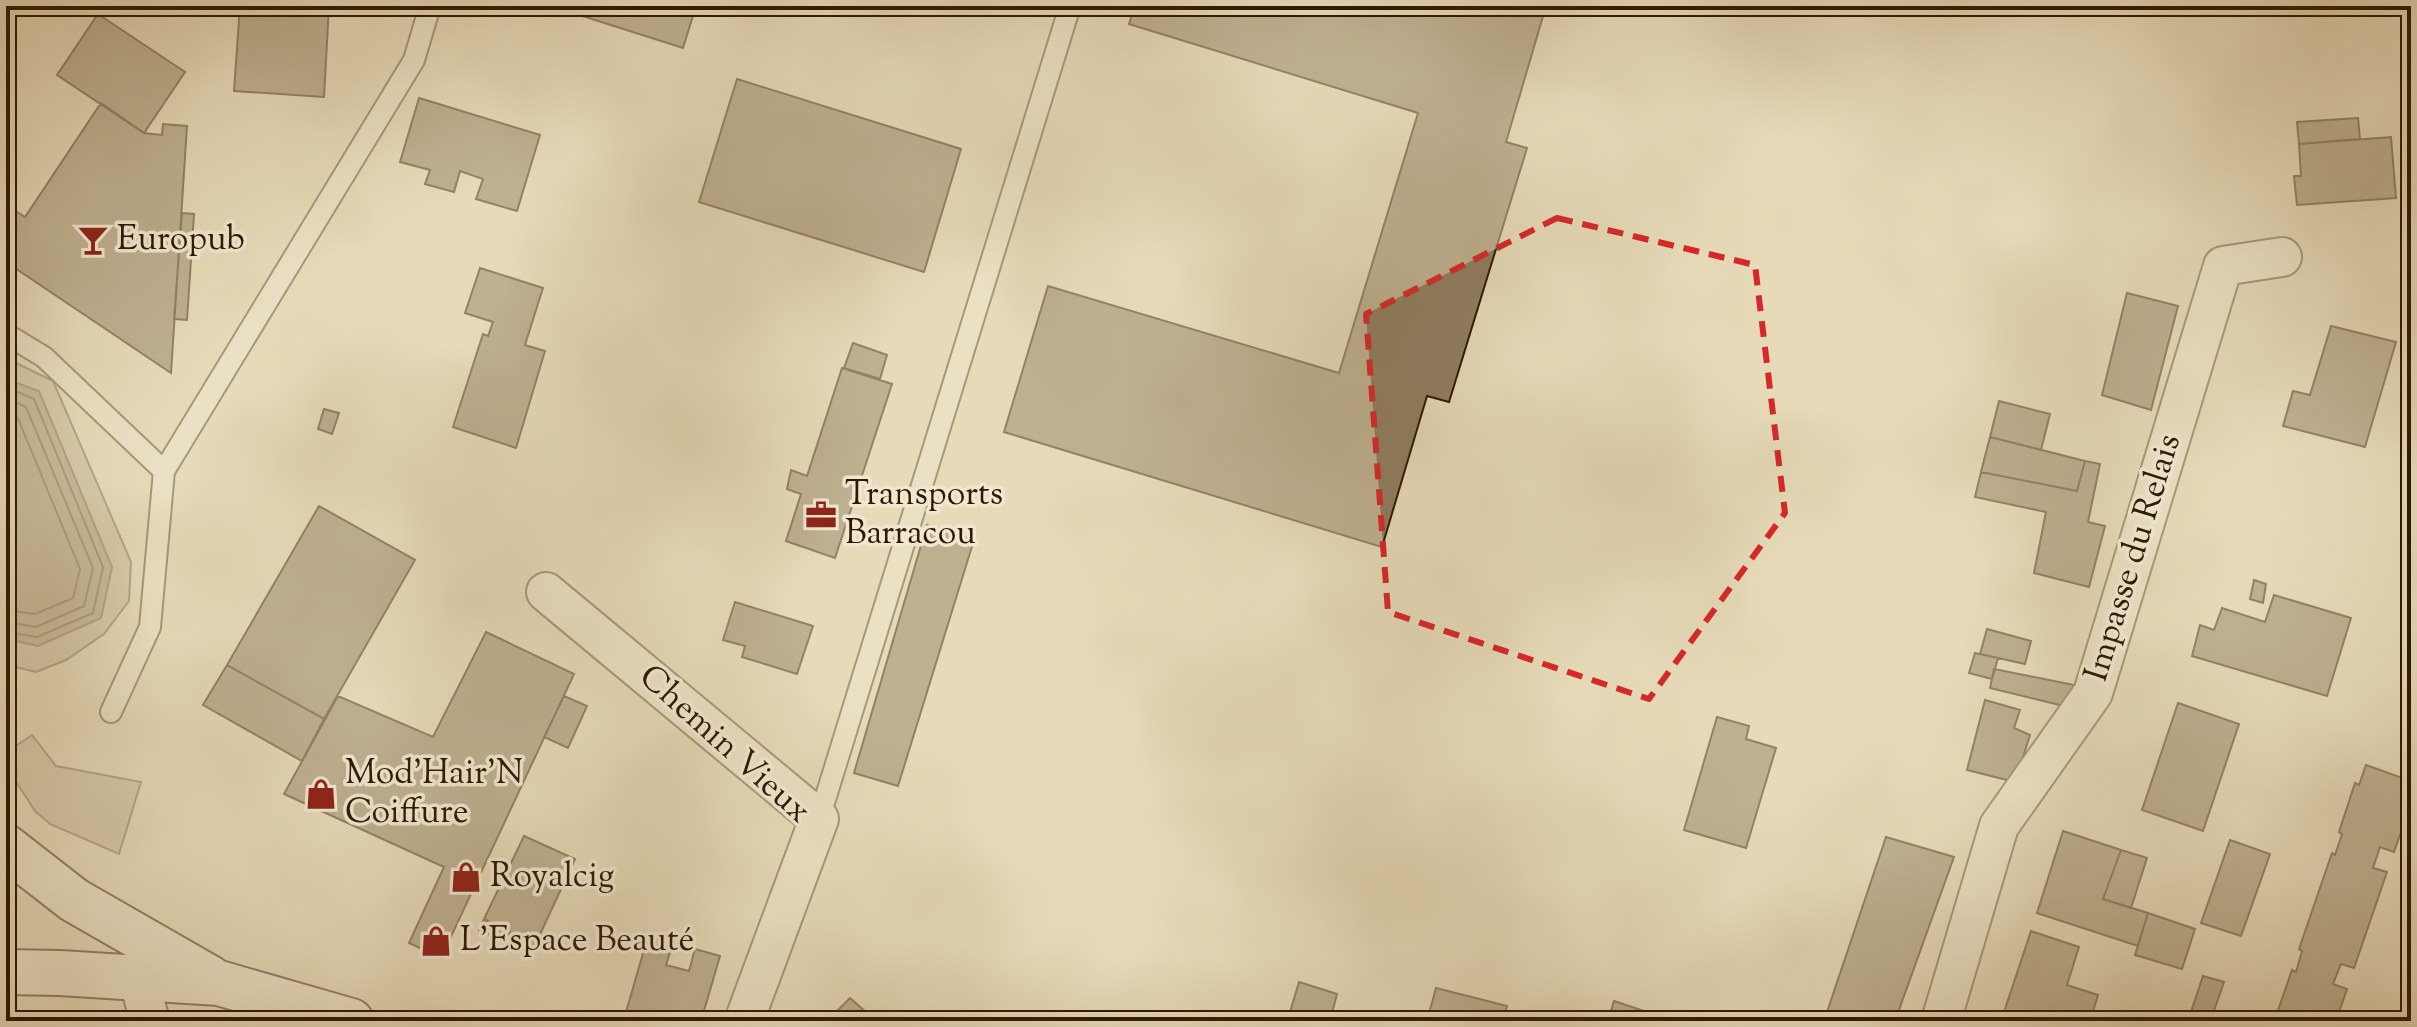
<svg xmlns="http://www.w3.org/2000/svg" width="2417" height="1027" viewBox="0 0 2417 1027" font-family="'Sorts Mill Goudy',serif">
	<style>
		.green { fill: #c7b999; stroke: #7b684c; stroke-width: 2 }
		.water { fill: #a89879; stroke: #786549; stroke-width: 2 }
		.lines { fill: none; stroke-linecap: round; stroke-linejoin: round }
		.shore { stroke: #6c583c; stroke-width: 2 }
		.building { fill: #8e7d60; stroke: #2f1800; stroke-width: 2 }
		.service-casing { stroke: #5d482e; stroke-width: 24 }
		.minor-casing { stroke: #5d482e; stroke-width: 42 }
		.secondary-casing { stroke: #2f1800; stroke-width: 48 }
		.service { stroke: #efe7d1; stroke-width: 20 }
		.minor { stroke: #efe7d1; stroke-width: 38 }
		.secondary { stroke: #efe7d1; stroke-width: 44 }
		.marked { fill: none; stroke: #d62828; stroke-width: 6; stroke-dasharray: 16 10; stroke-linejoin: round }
		.labels { text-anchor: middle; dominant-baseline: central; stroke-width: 7; stroke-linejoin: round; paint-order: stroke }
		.poi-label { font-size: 34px; fill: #2f1800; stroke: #efe7d1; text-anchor: start }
		.street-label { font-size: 34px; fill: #2f1800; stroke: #efe7d1 }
	</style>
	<rect width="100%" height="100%" fill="#e6dab8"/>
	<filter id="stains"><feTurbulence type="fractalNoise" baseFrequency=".0025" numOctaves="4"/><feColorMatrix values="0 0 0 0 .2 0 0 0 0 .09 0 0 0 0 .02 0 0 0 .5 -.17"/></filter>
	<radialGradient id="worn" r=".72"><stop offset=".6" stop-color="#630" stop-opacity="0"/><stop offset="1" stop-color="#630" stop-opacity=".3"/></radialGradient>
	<path class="green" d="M6,358L53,381L131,562L129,601L104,634L66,660L36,672L6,665Z
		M32,735L56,766L141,782L119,854L50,824L35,811L6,766V756L10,750Z"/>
	<path class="water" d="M6,379L39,391L112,567L101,618L38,646L6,639Z"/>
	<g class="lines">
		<path class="shore" d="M6,387L34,399L103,567L93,613L37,637L6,632
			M6,398L26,407L93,568L84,606L36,627L6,622
			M6,411L17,416L80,569L73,598L35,614L6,610"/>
	</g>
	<path class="building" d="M240,6H329L324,97L234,91Z
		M551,6H696L683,48Z
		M1135,6H1546L1506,142L1527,148L1449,402L1427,396L1382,547L1004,432L1048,286L1339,373L1418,113L1129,24Z
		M98,14L185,72L144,133L57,75Z
		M737,79L961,149L924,272L699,202Z
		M419,98L540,135L517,211L476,199L483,179L460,171L454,192L425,184L430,170L400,162Z
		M101,103L144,133L162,135L163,124L187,126L171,373L6,262V210L8,206L25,217Z
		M2358,118L2360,139L2299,144L2297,122Z
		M2391,137L2396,198L2297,205L2294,176H2301L2299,144Z
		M182,213L194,214L187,320L174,319Z
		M480,268L543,288L525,345L545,351L516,448L453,427L483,334L488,336L493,322L465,313Z
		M2127,293L2178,306L2151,410L2102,395Z
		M2331,326L2396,342L2365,447L2283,426L2293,391L2310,395Z
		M853,343L887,355L880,379L844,368Z
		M842,368L892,384L835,558L786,541L801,494L787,489L791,470L807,476Z
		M1999,401L2050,414L2041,450L1990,437Z
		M324,409L339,413L332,434L318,429Z
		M1990,437L2085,461L2077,491L1981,472Z
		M2085,461L2100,464L2088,522L2105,526L2089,587L2034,573L2046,512L1975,497L1981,472L2077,491Z
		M319,506L415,560L324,719L227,665Z
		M927,525L974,540L898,786L854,773Z
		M2254,580L2266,584L2263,603L2250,599Z
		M2274,595L2351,618L2327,696L2192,656L2200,625L2214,630L2222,608L2265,622Z
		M735,602L813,626L797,674L742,657L745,646L723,640Z
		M1987,629L2031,641L2025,664L1980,654Z
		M486,632L574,674L441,958L409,943L444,867L284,794L338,696L433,737Z
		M1975,653L1998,658L1992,679L1969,673Z
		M227,665L324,719L302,761L203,705Z
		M1994,669L2074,685L2068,707L1990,688Z
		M564,696L587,706L568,748L544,737Z
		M1985,700L2020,710L2014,728L2030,735L2015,782L1967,770Z
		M2178,703L2239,724L2203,831L2142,810Z
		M1717,717L1749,726L1746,739L1776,748L1746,848L1684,830Z
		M2366,765L2408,780L2401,799L2411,803L2394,852L2380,847L2373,868L2387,872L2354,968L2341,964L2333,984L2347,989L2336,1021H2279L2275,1019L2292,970L2296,972L2302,951L2299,949L2332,853L2335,855L2342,834L2339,832L2355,783L2359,785Z
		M2063,831L2121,850L2103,899L2148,913L2138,946L2037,913Z
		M524,836L575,859L531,954L505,941L510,932L484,919Z
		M1886,837L1954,857L1895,1021H1824Z
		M2230,840L2270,854L2241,936L2201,923Z
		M2121,850L2147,858L2131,908L2103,899Z
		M2148,913L2195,929L2182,969L2135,955Z
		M484,919L510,932L505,941L479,930Z
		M2031,931L2079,947L2067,985L2098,995L2090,1021H2001Z
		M648,936L673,943L666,965L689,971L695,949L720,956L701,1021H656L626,1012Z
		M2203,976L2224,982L2211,1019L2191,1012Z
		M1299,982L1337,994L1330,1021H1322L1290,1012Z
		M1436,988L1507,1006L1503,1021H1427Z
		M850,998L875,1020L839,1021L833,1015Z
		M1614,1001L1674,1021H1608Z"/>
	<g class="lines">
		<defs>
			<path id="service" d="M6,334L44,357L164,471
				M111,712L150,627L164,471L414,60L430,6
				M819,819L1070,6"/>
			<path id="minor" d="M546,592L819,819L744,1021
				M138,978L150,1021
				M1941,1021L1999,826L2093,693L2223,266L2282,257"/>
			<path id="secondary" d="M6,847L74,900L210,978
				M6,972L60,973L219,983L351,1021"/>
		</defs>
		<use href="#service" class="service-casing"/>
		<use href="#minor" class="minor-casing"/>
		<use href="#secondary" class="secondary-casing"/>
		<use href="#service" class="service"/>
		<use href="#minor" class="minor"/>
		<use href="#secondary" class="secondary"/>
	</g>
	<path d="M0 0H2417V1027H0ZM1557,218L1755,265L1785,513L1649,699L1388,612L1366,314Z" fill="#e6dab8" fill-opacity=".55" fill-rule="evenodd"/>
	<path class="marked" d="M1557,218L1755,265L1785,513L1649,699L1388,612L1366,314Z"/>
	<defs>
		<symbol id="bar-bare" viewBox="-9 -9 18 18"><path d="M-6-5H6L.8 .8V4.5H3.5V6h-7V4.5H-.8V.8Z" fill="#8f2418" stroke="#efe7d1" stroke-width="2.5" paint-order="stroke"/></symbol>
		<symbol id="office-bare" viewBox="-9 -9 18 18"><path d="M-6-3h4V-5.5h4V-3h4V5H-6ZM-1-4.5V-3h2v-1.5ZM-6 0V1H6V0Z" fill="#8f2418" stroke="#efe7d1" stroke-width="2.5" paint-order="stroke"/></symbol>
		<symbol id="shop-bare" viewBox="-9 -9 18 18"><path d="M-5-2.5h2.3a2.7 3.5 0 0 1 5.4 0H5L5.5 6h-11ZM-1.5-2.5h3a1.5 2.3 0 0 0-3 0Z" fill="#8f2418" stroke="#efe7d1" stroke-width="2.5" paint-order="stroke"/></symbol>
	</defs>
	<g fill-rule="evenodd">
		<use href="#bar-bare" x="71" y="218" width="44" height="44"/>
		<use href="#office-bare" x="799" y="493" width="44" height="44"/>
		<use href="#shop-bare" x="299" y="772" width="44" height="44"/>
		<use href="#shop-bare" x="444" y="855" width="44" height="44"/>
		<use href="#shop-bare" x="414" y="919" width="44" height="44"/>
	</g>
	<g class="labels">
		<g class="poi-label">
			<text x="117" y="240">Europub</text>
			<text x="845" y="495">Transports<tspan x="845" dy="39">Barracou</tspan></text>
			<text x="345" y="774">Mod'Hair'N<tspan x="345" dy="39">Coiffure</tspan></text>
			<text x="490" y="877">Royalcig</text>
			<text x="460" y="941">L'Espace Beauté</text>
		</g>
		<g class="street-label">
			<text transform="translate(2134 558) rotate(-73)">Impasse du Relais</text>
			<text transform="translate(724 745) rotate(42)">Chemin Vieux</text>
		</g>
	</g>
	<rect width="2417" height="1027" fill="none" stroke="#e6dab8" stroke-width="32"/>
	<rect x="8" y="8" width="2401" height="1011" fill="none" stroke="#2f1800" stroke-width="4"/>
	<rect x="16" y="16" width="2385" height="995" fill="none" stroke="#2f1800" stroke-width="2"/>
	<rect width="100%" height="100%" filter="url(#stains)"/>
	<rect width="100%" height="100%" fill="url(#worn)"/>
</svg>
